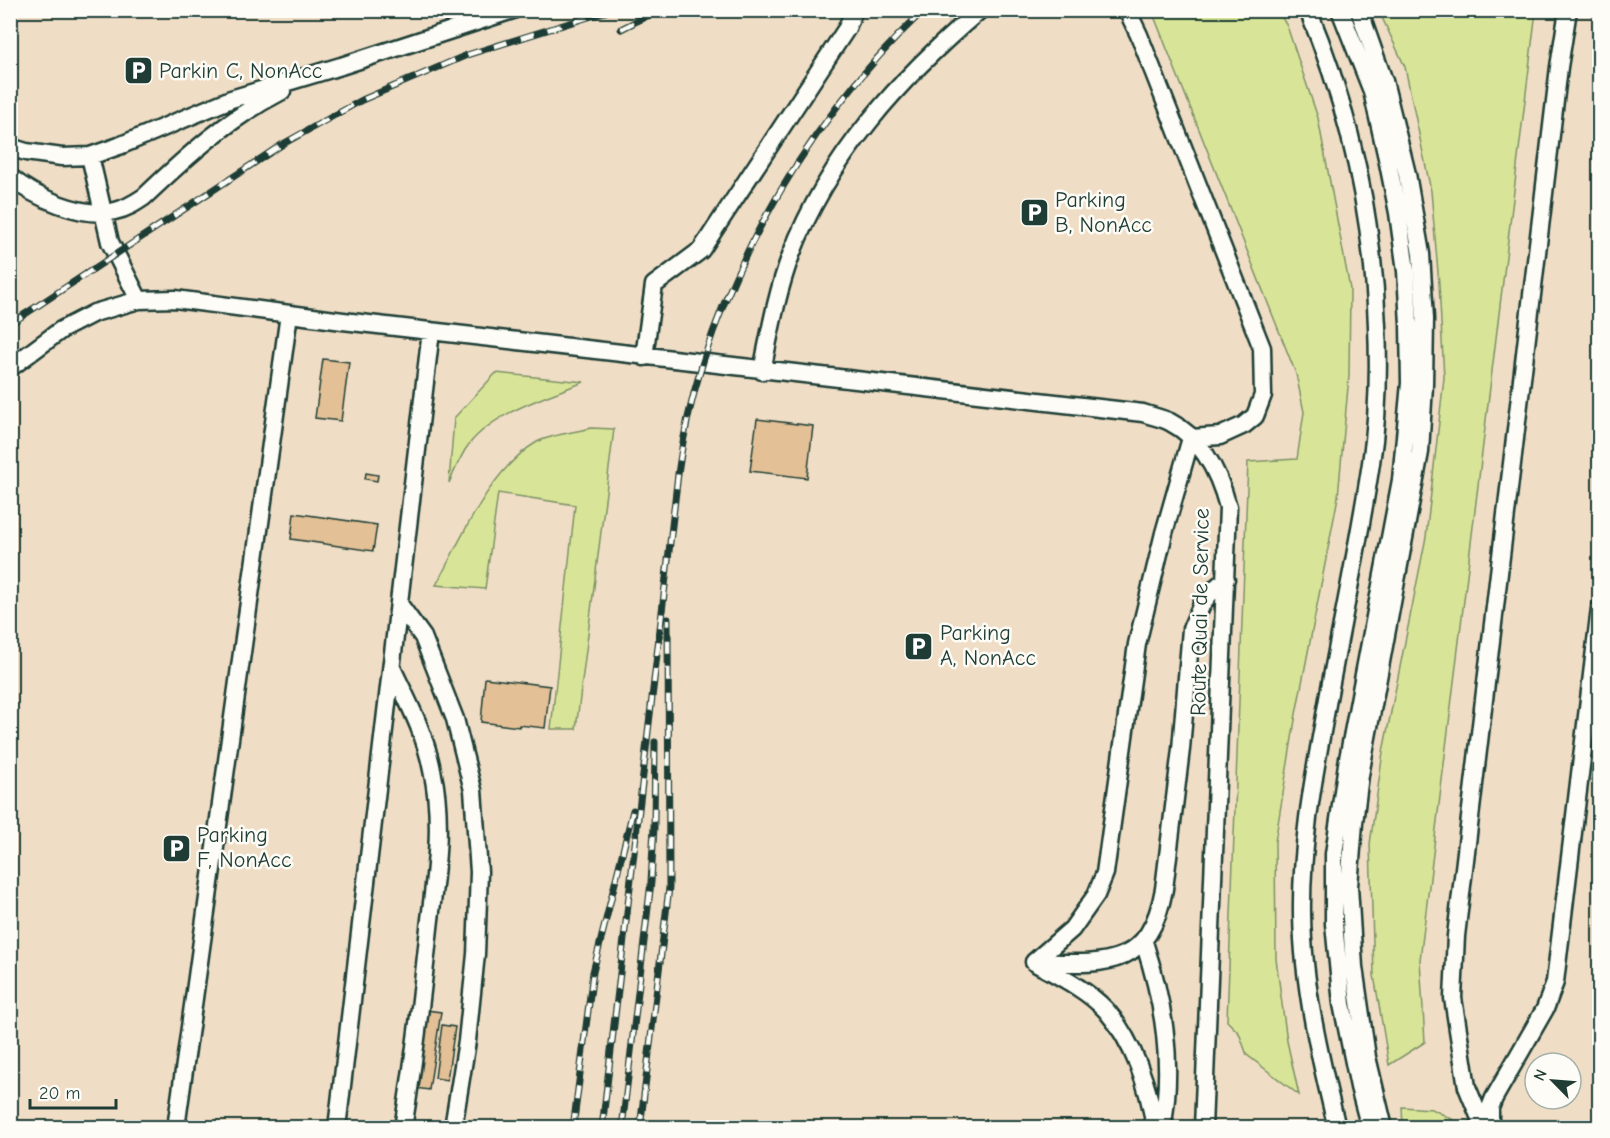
<svg xmlns="http://www.w3.org/2000/svg" width="1610" height="1138" viewBox="0 0 1610 1138" font-family="'Comic Neue',sans-serif">
	<style>
		.built { fill: #f0ddc5; fill-rule: evenodd }
		.green { fill: #d8e598; stroke: #7c9166; stroke-width: 1.5 }
		.building { fill: #e3c095; stroke: #1f3d34; stroke-width: 1.5 }
		.lines { fill: none; stroke-linecap: round; stroke-linejoin: round }
		.lane-casing { stroke: #1f3d34; stroke-width: 21 }
		.lane { stroke: #fdfcf7; stroke-width: 16 }
		.rail-casing { stroke: #1f3d34; stroke-width: 7 }
		.rail { stroke: #fdfcf7; stroke-width: 4.5; stroke-dasharray: 14; stroke-linecap: butt }
		.labels { text-anchor: middle; dominant-baseline: central; stroke-width: 5; stroke-linejoin: round; paint-order: stroke }
		.poi-label { font-size: 22px; fill: #1f3d34; stroke: #fdfcf7; text-anchor: start }
		.street-label { font-size: 22px; fill: #1f3d34; stroke: #fdfcf7 }
	</style>
	<rect width="100%" height="100%" fill="#f5eada"/>
	<filter id="ink" filterUnits="userSpaceOnUse"><feTurbulence type="fractalNoise" baseFrequency=".0167" numOctaves="2"/><feDisplacementMap in="SourceGraphic" scale="12" xChannelSelector="R" yChannelSelector="G"/><feConvolveMatrix kernelMatrix="1 2 1 2 8 2 1 2 1" color-interpolation-filters="sRGB"/></filter>
	<g filter="url(#ink)">
		<path class="built" d="M10,11H1599V1127H11ZM1535,1063H1571V1099H1535Z"/>
		<path class="green" d="M1152,11H1278L1287,26L1318,118L1350,289L1349,376L1338,497L1296,714L1275,842L1276,959L1287,1041L1299,1095L1247,1055L1239,1033L1227,1021L1248,462L1297,459L1304,412L1296,374Z
			M1379,11H1536L1420,960L1425,1042L1389,1065L1374,975L1370,844L1383,752L1426,537L1444,378L1439,284L1431,191L1405,67Z
			M496,373L584,382C546,397 488,414 465,450C459,460 454,472 449,483L454,418Z
			M591,428L614,429L576,729H551L575,505L498,493L485,589L436,585C462,538 489,470 537,442C550,435 575,432 591,428Z
			M1402,1107L1432,1109L1452,1119L1455,1127H1403Z"/>
		<path class="building" d="M323,359L349,362L341,421L315,418Z
			M757,419L813,426L807,478L750,471Z
			M366,473L378,475L377,481L365,479Z
			M294,513L377,525L373,551L291,539Z
			M485,678L550,686L545,728L519,725V727L481,722Z
			M411,1008L441,1012L429,1090L401,1086Z
			M442,1025L455,1027L447,1080L435,1078Z"/>
		<g class="lines">
			<defs>
				<path id="lane" d="M1308,10C1350,111 1373,217 1377,326C1379,372 1378,418 1371,463C1358,549 1339,635 1324,721C1312,785 1301,849 1302,914C1303,986 1320,1058 1337,1128
					M1340,10L1372,91L1387,158L1398,213L1406,271L1409,325L1410,383L1401,480L1347,764L1334,854V924L1342,1004L1359,1087L1370,1128
					M1359,10L1384,81L1407,174L1421,254L1425,319L1424,385L1420,452L1360,775L1354,823L1349,886L1354,967L1367,1057L1384,1128
					M10,147L26,152L62,157L90,156L119,146L231,99L341,66L513,10
					M90,156L110,242L139,300
					M10,177C34,197 83,219 115,211C126,209 135,203 144,197C187,156 229,118 282,91
					M644,357L654,285L701,250L847,28L854,10
					M10,368L61,330L94,313L139,300L175,299L343,321L1143,413C1151,416 1162,418 1170,422C1203,439 1219,473 1228,507L1203,1128
					M762,371C770,332 777,292 791,255C828,157 901,77 980,10
					M399,604L423,637L455,719L473,790L479,872L476,954L467,1041L453,1128
					M392,668C408,702 425,733 432,770C444,822 435,876 429,928C422,995 414,1061 403,1128
					M1144,942C1164,1003 1174,1064 1162,1128
					M1034,962L1072,929L1096,895L1105,873L1137,644L1164,533L1191,438L1220,436L1244,425L1255,416L1263,395L1262,348L1139,35L1127,10
					M1034,962C1103,964 1149,971 1164,889L1181,749L1191,629L1202,604L1211,592L1226,579
					M1037,964C1061,977 1087,990 1106,1010C1133,1041 1149,1087 1155,1128
					M176,1128L289,314
					M337,1128L431,331
					M1484,1128L1467,1087L1453,998L1456,936L1559,67L1568,10
					M1490,1128V1108L1494,1098L1545,1009L1555,982L1600,608"/>
			</defs>
			<use href="#lane" class="lane-casing"/>
			<use href="#lane" class="lane"/>
			<defs>
				<path id="rail" d="M621,29L659,10
					M10,324L283,144L362,100L467,55L611,10
					M573,1128L593,972L633,810
					M602,1128L678,474C700,304 800,127 924,10
					M622,1128L651,882L654,827L655,742
					M640,1128L669,888L668,619"/>
			</defs>
			<use href="#rail" class="rail-casing"/>
			<use href="#rail" class="rail"/>
		</g>
	</g>
	<defs>
		<symbol id="parking-square" viewBox="-11 -11 22 22"><rect x="-9" y="-9" width="18" height="18" rx="4" fill="#1f3d34" stroke="#fdfcf7"/><path d="M-3.5-5.5H1a3.5 3.5 0 0 1 0 7H-1V5.5H-3.5ZM-1-3.4V-.6H.8a1.4 1.4 0 0 0 0-2.8Z" fill="#fff"/></symbol>
	</defs>
	<g fill-rule="evenodd">
		<use href="#parking-square" x="122" y="54" width="33" height="33"/>
		<use href="#parking-square" x="1018" y="196" width="33" height="33"/>
		<use href="#parking-square" x="902" y="630" width="33" height="33"/>
		<use href="#parking-square" x="160" y="832" width="33" height="33"/>
	</g>
	<g class="labels">
		<g class="poi-label">
			<text x="159" y="71">Parkin C, NonAcc</text>
			<text x="1055" y="200">Parking<tspan x="1055" dy="25">B, NonAcc</tspan></text>
			<text x="940" y="633">Parking<tspan x="940" dy="25">A, NonAcc</tspan></text>
			<text x="197" y="835">Parking<tspan x="197" dy="25">F, NonAcc</tspan></text>
		</g>
		<g class="street-label">
			<text transform="translate(1200 612) rotate(-89)">Route Quai de Service</text>
		</g>
	</g>
	<rect width="1610" height="1138" fill="none" stroke="#fdfcf7" stroke-width="36"/>
	<rect x="18" y="18" width="1574" height="1102" fill="none" stroke="#1f3d34" stroke-width="2" filter="url(#ink)"/>
	<g transform="translate(1553 1081) rotate(295)"><circle r="28" fill="#fdfcf7" stroke="#a4b0a9" stroke-width="1.5"/>
	<path d="M0-4.5L10 22L0 15L-10 22Z" fill="#1f3d34"/>
	<text y="-9" font-size="16" font-weight="bold" text-anchor="middle" fill="#1f3d34">N</text>
	</g>
	<path d="M30 1099v9h86v-9" fill="none" stroke="#1f3d34" stroke-width="3"/>
	<text x="39" y="1099" font-size="18" fill="#1f3d34" stroke="#fdfcf7" stroke-width="4.5" paint-order="stroke">20 m</text>
</svg>
